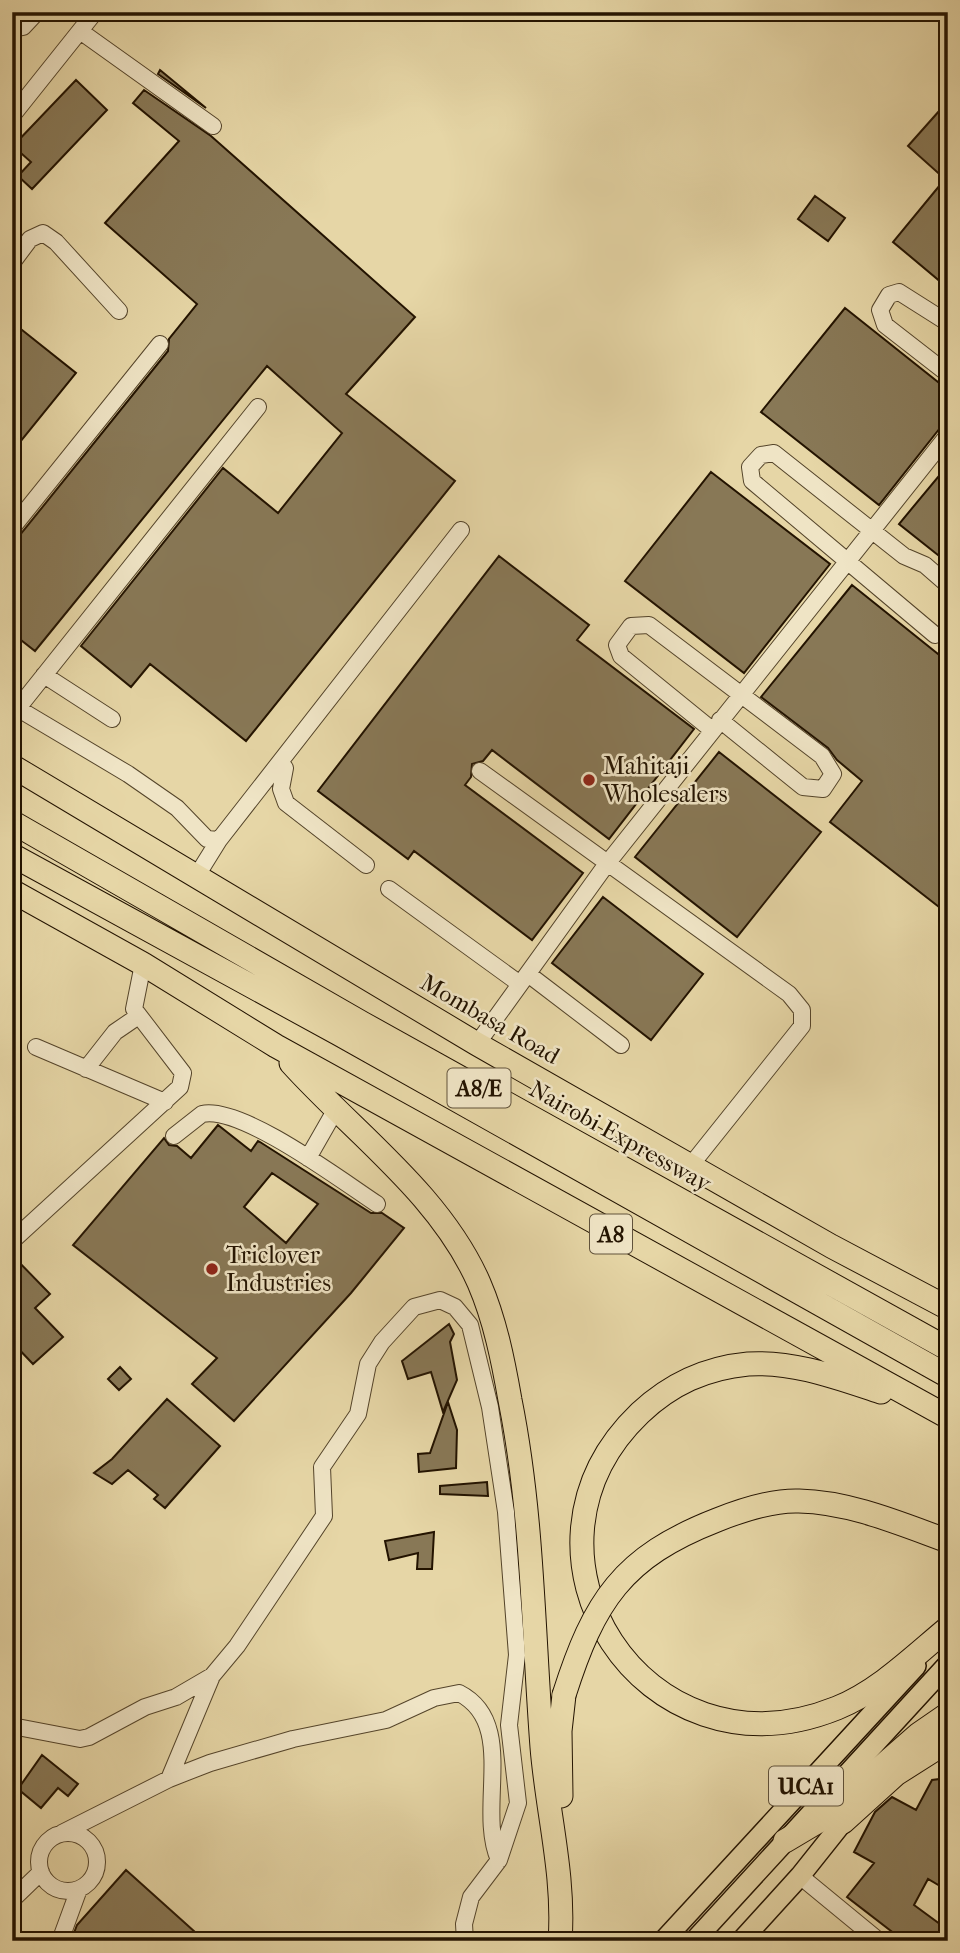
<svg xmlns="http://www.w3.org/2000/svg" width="960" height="1953" viewBox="0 0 960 1953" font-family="'IM FELL French Canon',serif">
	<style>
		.building { fill: #887856; stroke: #231300; stroke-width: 2; fill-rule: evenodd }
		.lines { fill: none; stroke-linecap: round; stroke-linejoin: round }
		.minor-casing { stroke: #54442a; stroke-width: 18 }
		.major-casing { stroke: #231300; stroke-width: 22 }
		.highway-casing { stroke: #231300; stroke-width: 25 }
		.minor { stroke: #efe4c5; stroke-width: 16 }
		.major { stroke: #e6d6a6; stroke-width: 19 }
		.highway { stroke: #e6d6a6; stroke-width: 23 }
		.highway-bridge-casing { stroke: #231300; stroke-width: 25; stroke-linecap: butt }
		.highway-bridge { stroke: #e6d6a6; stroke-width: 23 }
		.poi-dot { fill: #8f2418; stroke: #efe4c5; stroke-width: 2.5 }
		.labels { text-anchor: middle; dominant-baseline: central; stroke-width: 5; stroke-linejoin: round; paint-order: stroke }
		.shield { fill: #efe4c5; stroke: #60523b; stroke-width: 2 }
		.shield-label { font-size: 23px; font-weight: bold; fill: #231300 }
		.poi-label { font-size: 24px; fill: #231300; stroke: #efe4c5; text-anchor: start }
		.street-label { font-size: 24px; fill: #231300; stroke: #efe4c5 }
	</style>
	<rect width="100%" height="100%" fill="#e6d6a6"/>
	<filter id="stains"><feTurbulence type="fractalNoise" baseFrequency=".00286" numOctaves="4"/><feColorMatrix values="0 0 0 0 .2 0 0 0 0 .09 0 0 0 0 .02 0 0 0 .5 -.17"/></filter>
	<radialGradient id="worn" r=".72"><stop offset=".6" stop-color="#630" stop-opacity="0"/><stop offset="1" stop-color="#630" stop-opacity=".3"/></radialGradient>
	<path class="building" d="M160,70L206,108L158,74Z
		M76,80L107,110L32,189L18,176L31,162L13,146Z
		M144,90L211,136L415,317L346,394L455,481L246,741L150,664L131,687L81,646L223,468L278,513L342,433L267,366L35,651L12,633V538L20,535L168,351L169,339L197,304L105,223L179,141L133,103Z
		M948,101V288L893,242L945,179L908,146Z
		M815,196L845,218L828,241L798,219Z
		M845,308L948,390V425L940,428L879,505L761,412Z
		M12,322L76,373L12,452Z
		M948,465V563L899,524Z
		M711,472L830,564L744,673L625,581Z
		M499,556L589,625L577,640L694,729L609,839L492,750L483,761L472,764L471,777L465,785L583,873L532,940L414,851L408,859L318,791Z
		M852,585L948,662V914L830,822L862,781L837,760L828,748L761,697Z
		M719,752L821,832L737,937L635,857Z
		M603,897L703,974L651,1040L552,963Z
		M218,1125L251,1151L258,1141L260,1142L371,1213H382L404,1228L351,1293L234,1421L192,1384L217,1358L73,1245L164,1138L169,1145L177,1146L191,1158ZM272,1173L318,1204L286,1243L244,1207Z
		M12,1255L50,1294L35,1308L63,1337L33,1364L12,1342Z
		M449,1324L454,1334L450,1342L457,1380L443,1412L431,1372L408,1379L402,1361Z
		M120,1367L131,1379L119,1390L108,1379Z
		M167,1399L220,1446L165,1508L154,1499L158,1495L128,1470L112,1484L94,1473L112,1459Z
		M448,1402L457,1430L456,1468L419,1472L418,1454L430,1453Z
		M487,1482L488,1496L440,1494V1486Z
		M434,1532L432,1569H417L418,1553L389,1560L385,1541Z
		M42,1755L78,1784L68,1796L58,1788L41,1808L18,1789Z
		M948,1778V1883L944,1881L940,1886L928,1879L914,1905L948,1930V1941H904L847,1897L874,1863L854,1852L875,1812L892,1797L916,1810L932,1780Z
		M126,1870L205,1941H71L77,1925Z"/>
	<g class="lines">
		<defs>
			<path id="minor" d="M12,29L23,27L37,12
				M80,31L213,126
				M12,116L95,12
				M12,263L30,239L43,233L56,242L119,311
				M948,323L899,292L889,295L880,310L885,325L948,374
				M12,528L160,344
				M935,635L752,481L750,467L761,455L774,453L904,556L925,565L948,585
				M44,675L112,719
				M12,705L128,774L177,808L207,839L219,840L461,530
				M18,708L258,407
				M712,730L621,656L617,645L631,626L649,625L822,756L833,774L823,789L803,787L720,720
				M281,763L285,768L281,789L286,803L366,865
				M480,771L789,994L802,1010V1026L691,1165
				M196,877L219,840
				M389,889L520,984
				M528,974L621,1045
				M477,1044L606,865L948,435
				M36,1047L165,1102
				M86,1069L115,1032L137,1017
				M174,1136L202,1114C241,1105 342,1181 377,1204
				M308,1158L336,1109
				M12,1241L180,1087L183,1073L134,1009L143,964
				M12,1726L80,1739L89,1737L145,1707L176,1697L212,1676
				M39 1862a29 29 0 1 1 58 0a29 29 0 1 1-58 0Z
				M62,1833L169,1779
				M800,1876L879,1941
				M12,1900L41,1872
				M60,1941L79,1889
				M465,1941L464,1924L471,1897L499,1860L518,1803L509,1725L517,1655L506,1512L490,1407L470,1325L455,1307L440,1300L414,1307L382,1342L368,1364L358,1414L322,1467L324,1516L237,1646L212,1676L169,1779L210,1763L293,1739L386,1720L434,1698L459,1693C518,1723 476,1808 499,1860"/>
			<path id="major" d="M663,1941L916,1666
				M694,1941L948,1664
				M741,1941L800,1876L843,1822"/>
			<path id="highway" d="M12,766L477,1044L831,1246L948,1308
				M12,822L362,1023L948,1349
				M12,855L339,1034L948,1376
				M12,891L143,964L276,1046L948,1417
				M291,1063C354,1133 440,1194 479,1283C495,1320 503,1360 510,1400C533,1515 533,1630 542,1747C547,1811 565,1876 560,1941
				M881,1392C838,1378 794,1361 748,1364C705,1368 671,1384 640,1413C495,1552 644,1786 837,1708C879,1691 913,1657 948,1628
				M561,1796L560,1731L564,1695
				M843,1822L896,1774L948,1741
				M785,1841L822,1819L919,1734L948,1714"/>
		</defs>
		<use href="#minor" class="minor-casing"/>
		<use href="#major" class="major-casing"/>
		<use href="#highway" class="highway-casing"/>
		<use href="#minor" class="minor"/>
		<use href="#major" class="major"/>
		<use href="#highway" class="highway"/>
		<defs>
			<path id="highway-bridge" d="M564,1695C594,1601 622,1557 717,1520C742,1510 772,1500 799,1501C850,1502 901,1524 948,1541"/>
		</defs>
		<use href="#highway-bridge" class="highway-bridge-casing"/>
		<use href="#highway-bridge" class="highway-bridge"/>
	</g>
	<g class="poi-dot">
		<circle cx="589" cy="780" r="7"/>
		<circle cx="212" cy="1269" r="7"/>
	</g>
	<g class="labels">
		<g class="shield">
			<rect x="447.5" y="1068.5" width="63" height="39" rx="5"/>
			<rect x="590" y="1214.5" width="42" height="39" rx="5"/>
			<rect x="769" y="1766.5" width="74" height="39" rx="5"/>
		</g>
		<g class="shield-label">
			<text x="479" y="1088">A8/E</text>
			<text x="611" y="1234">A8</text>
			<text x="806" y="1786">UCA1</text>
		</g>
		<g class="poi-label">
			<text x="603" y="766">Mahitaji<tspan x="603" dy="28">Wholesalers</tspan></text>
			<text x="226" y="1255">Triclover<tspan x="226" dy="28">Industries</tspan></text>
		</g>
		<g class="street-label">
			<text transform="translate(490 1019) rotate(30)">Mombasa Road</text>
			<text transform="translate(620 1136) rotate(29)">Nairobi Expressway</text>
		</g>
	</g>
	<rect width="960" height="1953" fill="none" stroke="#e6d6a6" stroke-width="42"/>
	<rect x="14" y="14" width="932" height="1925" fill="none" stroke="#231300" stroke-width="3.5"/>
	<rect x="21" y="21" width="918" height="1911" fill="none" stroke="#231300" stroke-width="2"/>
	<rect width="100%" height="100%" filter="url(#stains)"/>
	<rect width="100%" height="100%" fill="url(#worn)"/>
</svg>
